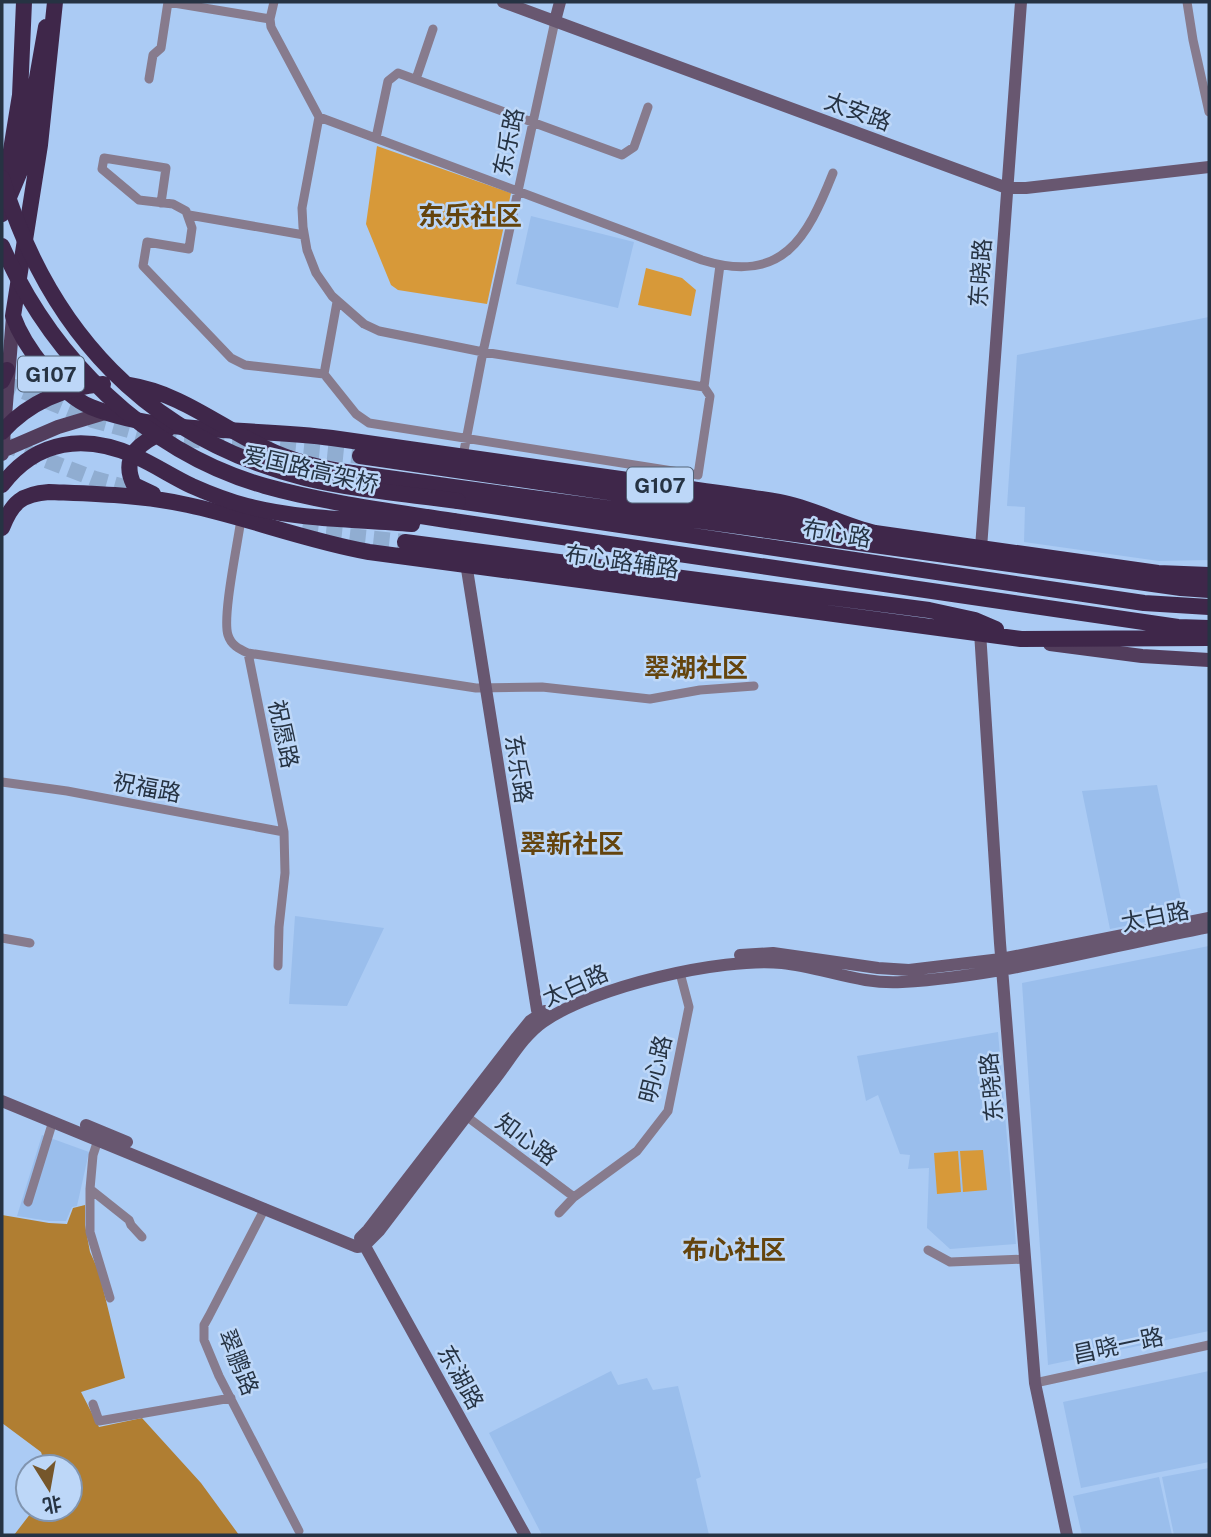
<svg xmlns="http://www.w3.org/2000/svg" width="1211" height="1537" viewBox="0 0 1211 1537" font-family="'Public Sans','Noto Sans SC',sans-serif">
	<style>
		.built { fill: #9abeec }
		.green { fill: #d79939 }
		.forest { fill: #b07e32 }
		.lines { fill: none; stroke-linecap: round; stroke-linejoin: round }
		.highway-tunnel { stroke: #90add1; stroke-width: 16; stroke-dasharray: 16 8; stroke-linecap: butt }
		.street { stroke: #877b8d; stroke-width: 9 }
		.secondary { stroke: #685770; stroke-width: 12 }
		.primary { stroke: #523d5c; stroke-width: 14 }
		.highway { stroke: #3f274a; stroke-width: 16 }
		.highway-bridge { stroke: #3f274a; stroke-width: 16 }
		.labels { text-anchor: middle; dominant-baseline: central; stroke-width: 5; stroke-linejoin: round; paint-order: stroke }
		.shield { fill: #bdd7f8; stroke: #536479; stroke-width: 2 }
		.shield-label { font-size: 21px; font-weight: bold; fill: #263343 }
		.street-label { font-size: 23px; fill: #263343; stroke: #bdd7f8 }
		.quarter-label { font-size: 26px; font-weight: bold; fill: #64440d; stroke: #bdd7f8 }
	</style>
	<rect width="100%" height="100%" fill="#abcbf4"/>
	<path class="built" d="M531,216L634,242L618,308L516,284Z
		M1209,317V560L1159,561L1024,542L1025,507L1007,506L1017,355Z
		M1157,785L1184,914L1110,929L1082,791Z
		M295,916L384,928L347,1006L289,1004Z
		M1209,946V1331L1048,1365L1022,983Z
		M998,1032L1016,1244L950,1249L927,1228L929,1168L908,1169L910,1155L900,1154L878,1095L866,1101L857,1056Z
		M42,1135L89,1152L77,1206L72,1207L66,1221H49L17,1216Z
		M611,1371L618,1385L647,1378L653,1390L678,1386L701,1477L696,1479L709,1535H542L489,1433Z
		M1209,1371V1462L1081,1488L1063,1402Z
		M1209,1468V1535H1174L1162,1477Z
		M1159,1477L1172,1535H1082L1073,1496Z"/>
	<path class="green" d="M377,146L511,193L487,304L398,290L391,285L366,224Z
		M646,268L682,278L696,290L691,316L638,305Z
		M983,1150L987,1190L963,1192L960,1151Z
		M958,1151L961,1192L937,1194L934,1153Z"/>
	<path class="forest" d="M85,1205V1225L90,1252L99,1272L125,1378L81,1392L99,1427L142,1418L201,1483L239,1535H14L34,1509H70V1467H46L41,1452L2,1423V1215L49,1223L67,1224L73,1208Z"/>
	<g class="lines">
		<path class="highway-tunnel" d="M2,382L93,420L147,435L360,456
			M2,443L95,479L145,493
			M302,531L405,542"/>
		<path class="street" d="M168,2L270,19
			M274,2L270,19L271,27L319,117L302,208L303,227L307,250L316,273L332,296L364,324L379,331L483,352L704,387
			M1187,2L1193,40L1209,112
			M149,79L153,55L161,48L168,2
			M416,79L433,29
			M319,117L702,260C783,285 807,238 833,173
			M376,138L388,81L398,73L622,155L634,147L648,107
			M161,203L166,168L104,158L102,169L139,200L173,204L186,211L192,228L189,249L147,242L143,266L231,358L245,365L324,374
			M189,215L304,235
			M337,302L324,374L356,414L369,423L698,475L710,396L704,387L720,265
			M463,456L483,352L555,21
			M241,519C238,542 222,617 228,635C231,645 239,649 248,653L284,832L285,873L279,927L278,966
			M248,653L476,688L542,687L650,699L700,690L754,686
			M2,782L67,791L284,832
			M2,938L30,943
			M462,1113L574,1197
			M98,1140L93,1155L90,1189L129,1220L131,1225L142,1237
			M90,1189V1232L110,1298
			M28,1202L53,1121
			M265,1208L209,1316L204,1325V1340L219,1376L299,1531
			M559,1213L574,1197L637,1151L668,1111L689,1007L680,973
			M928,1250L950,1262L1026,1259
			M1035,1383L1209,1345
			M93,1404L99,1421L231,1398"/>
		<path class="secondary" d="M503,2L1007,188H1026L1209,167
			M555,21L560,2
			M981,548L1021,2
			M466,563L537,1010L542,1022
			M980,632L1000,943L1035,1383L1067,1535
			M740,955L773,953L878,968L909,970L1001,959L1209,918
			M2,1101L357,1247L364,1246L379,1231C418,1180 456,1129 495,1079C510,1060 523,1036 543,1022C593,987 721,957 782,963C822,967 861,985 902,982C1005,976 1108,946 1209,927
			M86,1125L127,1142
			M360,1238L368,1230L517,1037L530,1021L545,1011
			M361,1239L525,1535"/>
		<path class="primary" d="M2,451L58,427L108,412
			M2,454L13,316
			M1050,644L1142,656L1209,660"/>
		<path class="highway" d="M55,2L40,145L13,316C24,347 60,394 91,407C163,436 256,427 332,438C436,452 539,467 642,482C688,489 734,494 779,502C812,508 842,525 875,533L1158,573L1209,575
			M4,193L20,95L24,2
			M2,214L21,169L46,27
			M2,381L7,370
			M360,456L793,519L823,529
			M352,473C629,509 904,551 1181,588L1209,590
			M153,494L134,485C119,455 143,441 167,430
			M458,501L1144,603L1209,607
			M453,521L1178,627L1209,628
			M2,528C12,502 22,494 49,492C95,494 143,495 188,505C249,518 307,541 369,552L1021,639L1209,638
			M405,542L929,610L975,620L996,629"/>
		<path class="highway-bridge" d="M2,178C48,331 147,438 305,478C355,490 407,494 458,501
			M2,246C51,357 145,452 265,486C326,503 390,511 453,521
			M129,385C180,393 219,426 265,448C293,462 322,468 352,473
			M2,432C28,403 64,387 103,384
			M2,485C37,439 85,434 135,456C155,465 173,477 192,486C210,494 228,501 247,506C301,520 357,519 412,524"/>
	</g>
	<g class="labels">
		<g class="shield">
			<rect x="18" y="356.5" width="66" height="35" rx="5"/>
			<rect x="627" y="467.5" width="66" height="35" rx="5"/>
		</g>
		<g class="shield-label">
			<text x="51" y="374">G107</text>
			<text x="660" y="485">G107</text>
		</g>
		<g class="street-label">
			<text transform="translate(858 111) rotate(20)">太安路</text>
			<text transform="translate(508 142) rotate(-78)">东乐路</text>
			<text transform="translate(980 273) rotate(-86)">东晓路</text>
			<text transform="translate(311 469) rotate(13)">爱国路高架桥</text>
			<text transform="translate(837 533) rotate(9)">布心路</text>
			<text transform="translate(622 561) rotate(8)">布心路辅路</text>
			<text transform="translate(284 734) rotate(78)">祝愿路</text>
			<text transform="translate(519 769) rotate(81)">东乐路</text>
			<text transform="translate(147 787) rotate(11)">祝福路</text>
			<text transform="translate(1155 916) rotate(-11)">太白路</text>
			<text transform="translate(575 985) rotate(-24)">太白路</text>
			<text transform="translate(655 1069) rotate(-76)">明心路</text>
			<text transform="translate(991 1087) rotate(-95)">东晓路</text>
			<text transform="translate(527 1139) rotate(36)">知心路</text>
			<text transform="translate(1118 1345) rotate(-12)">昌晓一路</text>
			<text transform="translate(239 1362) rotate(68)">翠鹏路</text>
			<text transform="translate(461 1377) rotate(61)">东湖路</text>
		</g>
		<g class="quarter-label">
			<text x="470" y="215">东乐社区</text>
			<text x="696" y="667">翠湖社区</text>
			<text x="572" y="843">翠新社区</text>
			<text x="734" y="1249">布心社区</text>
		</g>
	</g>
	<rect width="1211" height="1537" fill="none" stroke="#263343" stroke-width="7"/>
	<g transform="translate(49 1488) rotate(169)"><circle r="33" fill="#bdd7f8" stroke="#8195b0" stroke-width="2"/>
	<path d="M0-5L12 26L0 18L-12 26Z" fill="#75562b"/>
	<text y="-10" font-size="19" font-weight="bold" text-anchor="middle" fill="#263343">北</text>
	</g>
</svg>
